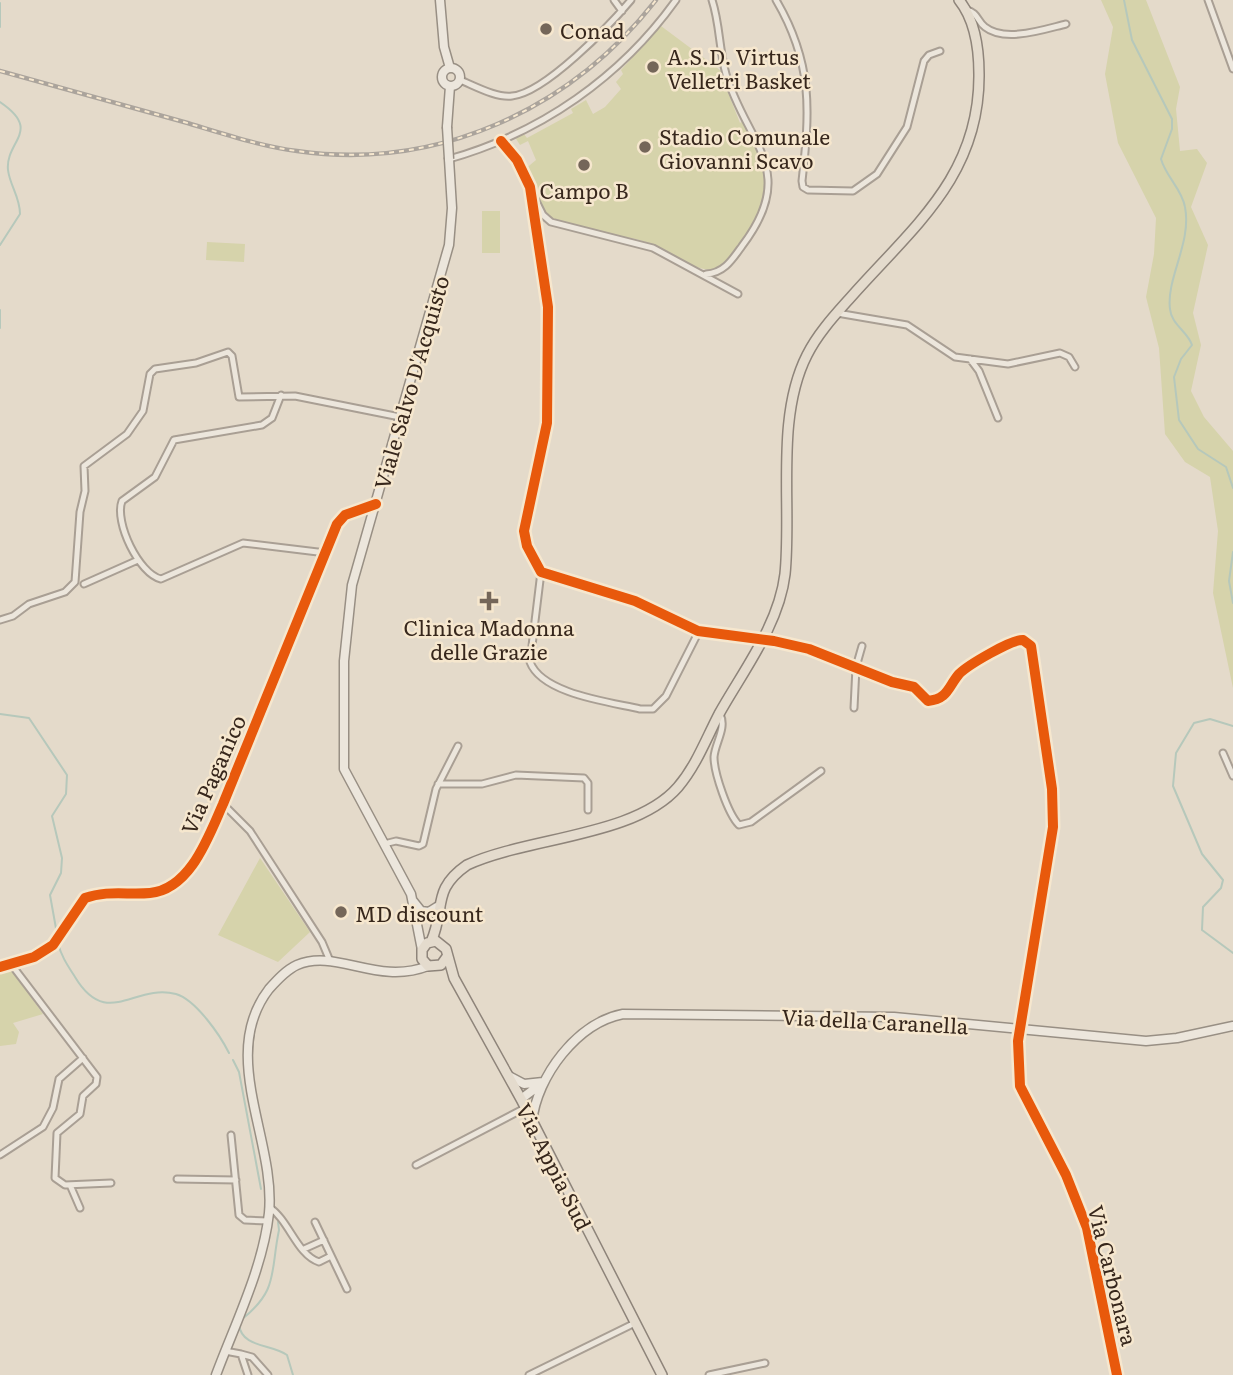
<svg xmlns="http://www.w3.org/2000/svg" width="1233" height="1375" viewBox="0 0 1233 1375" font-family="Literata,serif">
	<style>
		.green { fill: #d6d3ab }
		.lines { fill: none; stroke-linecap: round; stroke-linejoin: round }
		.stream { stroke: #b6c8bb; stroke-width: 2 }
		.street-casing { stroke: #a99f94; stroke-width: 9 }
		.secondary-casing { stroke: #988f84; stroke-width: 11 }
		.primary-casing { stroke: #8e847a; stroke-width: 12 }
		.street { stroke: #ece6dc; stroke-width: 5 }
		.secondary { stroke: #ece6dc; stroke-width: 8 }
		.primary { stroke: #e4dbcd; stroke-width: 9 }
		.rail-casing { stroke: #aba49c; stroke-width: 4.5 }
		.rail { stroke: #f6e7ce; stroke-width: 2; stroke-dasharray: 5; stroke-linecap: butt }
		.secondary-bridge-casing { stroke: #988f84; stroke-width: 11; stroke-linecap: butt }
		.secondary-bridge { stroke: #ece6dc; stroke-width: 8 }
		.cycleway-casing { stroke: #f6e7ce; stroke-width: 15 }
		.cycleway { stroke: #e8590c; stroke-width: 10 }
		.poi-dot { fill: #746659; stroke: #f6e7ce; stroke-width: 2.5 }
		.labels { text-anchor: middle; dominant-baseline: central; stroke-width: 5; stroke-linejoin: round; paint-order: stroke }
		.poi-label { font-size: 21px; fill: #37271c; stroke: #f6e7ce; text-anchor: start }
		.street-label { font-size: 21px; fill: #37271c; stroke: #f6e7ce }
	</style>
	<rect width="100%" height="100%" fill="#e4daca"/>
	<path class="green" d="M1101,0H1146L1180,87L1176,109L1180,151L1197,149L1207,163L1191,207L1208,245L1193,313L1201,345L1191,391L1204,417L1233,451V688L1213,593L1218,531L1210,477L1185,462L1165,434L1159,348L1146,297L1154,254L1156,218L1118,143L1105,74L1113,27Z
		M661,26L724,73L727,90L740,123L743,121C754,141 766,160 767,182C767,206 736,262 714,270C689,270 676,253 654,245C620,231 581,236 548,217L524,170L536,160L528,141L520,145L515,137L523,133L527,138L573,113L571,109L586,100L593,114L605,107L621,89L616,82L623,74L621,70Z
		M482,211H500V253H482Z
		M207,242L245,244L244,262L206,260Z
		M260,858L310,932L278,962L218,935Z
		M10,968L43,1014L13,1023L19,1032L16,1044L0,1046V971Z"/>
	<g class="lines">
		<path class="stream" d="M1124,0L1132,40L1172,119V129L1161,159C1166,177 1182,189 1185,207C1192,243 1166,278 1170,309C1171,324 1188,332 1192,345L1181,359L1174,377L1179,420L1198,449L1226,467L1233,488
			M0,3V27
			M0,102C43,131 5,141 8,170C10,186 20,197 20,214L0,245
			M0,310V328
			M1233,552L1229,581L1233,603
			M0,714L29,718L67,775L66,794L52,816L62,858L61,873L50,895L57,934
			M1233,726L1210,719L1194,723L1176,753L1173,786L1202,854L1223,880L1221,888L1203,907L1202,930L1233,953
			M58,943C61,956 68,966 75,977C107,1030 134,983 176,994C196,1000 220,1035 229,1053
			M233,1060L239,1072L261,1189
			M241,1320C279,1290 270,1273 279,1230L278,1222
			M239,1325C242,1348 272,1344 287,1355L293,1375"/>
		<defs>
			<path id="street" d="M614,0L622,11
				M776,0C813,63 810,110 802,181L803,187L808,190L853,191L877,174L907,127L924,61L929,55L940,51
				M1208,0L1233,69
				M966,10C978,12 977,21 985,27C1005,43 1045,29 1066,24
				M460,80C475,86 496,98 512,96C545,93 610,25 631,0
				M501,141L517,160L530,187L548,307L547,423L524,531L527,546L541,572L635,601L698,631L774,641L809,649L892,682L914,687L928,701C948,699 948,687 959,674C968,665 1012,639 1023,640L1031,646L1052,789L1053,827L1018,1041L1020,1086L1066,1175L1087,1228L1117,1375
				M449,159C541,133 621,77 676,0
				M535,199L543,215L551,222L653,248L738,294
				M706,274C724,273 732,260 742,246C800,170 746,143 726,74C719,50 720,24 712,0
				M837,313L907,325L955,357L1008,364L1060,353L1069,357L1075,367
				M970,359L979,371L998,418
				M281,395L272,418L262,425L174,440L155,477L122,501C114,522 139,574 161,579L243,543L326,553
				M541,572L530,662C542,694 610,702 640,709H653L666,696L699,631
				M84,584L138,560
				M0,620L13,616L29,604L65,592L75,582L80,512L85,491L84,466L127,434L143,411L150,374L155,369L196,363L228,352L232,356L239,397L295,396L400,417
				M854,708L856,667L862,646
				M720,714C727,728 715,743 714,757C714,773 728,814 739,825L751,822L821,771
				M1223,753L1233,776
				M438,784H482L516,775L584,778L588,783V810
				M223,804L250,831L322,942L330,961
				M384,844L396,841L419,846L423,844L436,789L458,746
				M11,964L97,1077L96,1084L83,1096L80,1114L57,1133L55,1178L65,1185L111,1183
				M231,1135L239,1215L245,1220L268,1221
				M0,1155L43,1127L53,1108L59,1079L83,1058
				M416,1165L525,1108
				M177,1179L236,1180
				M70,1185L80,1208
				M269,1207C289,1220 297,1255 319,1262L331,1256
				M315,1222L347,1289
				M304,1249L324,1240
				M225,1351L241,1354L248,1375
				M241,1354L252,1357L268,1375
				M529,1375L635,1323
				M709,1375L765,1363"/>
			<path id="secondary" d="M440,0L444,47L450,68
				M442 77a9 9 0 1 1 18 0a9 9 0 1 1-18 0Z
				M447,127L450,86
				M413,901L421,911L429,912L437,907
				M422,950L411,894L344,769V661L352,585L449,245L452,208L449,159
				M0,967L34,957L53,945L85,898C107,890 128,895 150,893C191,889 209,835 223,804L337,524L345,515L376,504
				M509,1076L524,1084L543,1082
				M521,1099L541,1084
				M532,1122C537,1076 577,1023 623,1014L894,1017L1146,1041L1177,1038L1233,1026
				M216,1375C235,1324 263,1268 269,1213C276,1140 218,1055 269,989C277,980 286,970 297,965C336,948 377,986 428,966"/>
			<path id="primary" d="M431,942C446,908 431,890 467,865C527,837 635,837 678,787C696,766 706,739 719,714C743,671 779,625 785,574C792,505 775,418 807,355C818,333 835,315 851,297C913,227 980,176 979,74C979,48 975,20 959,0
				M446,958L441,965L428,966L422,959V950L427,943L436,941L446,949L454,978L521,1099L662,1375"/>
		</defs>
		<use href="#street" class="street-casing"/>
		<use href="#secondary" class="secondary-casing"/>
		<use href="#primary" class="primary-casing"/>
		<use href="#street" class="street"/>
		<use href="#secondary" class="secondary"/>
		<use href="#primary" class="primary"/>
		<defs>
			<path id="rail" d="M0,71C62,88 123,105 184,122C221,133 259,146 297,151C437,171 570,110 656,0"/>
		</defs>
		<use href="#rail" class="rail-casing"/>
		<use href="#rail" class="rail"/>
		<defs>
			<path id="secondary-bridge" d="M447,127L449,159"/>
		</defs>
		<use href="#secondary-bridge" class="secondary-bridge-casing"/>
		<use href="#secondary-bridge" class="secondary-bridge"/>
		<defs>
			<path id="cycleway" d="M501,141L517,160L530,187L548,307L547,423L524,531L527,546L541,572L635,601L698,631L774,641L809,649L892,682L914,687L928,701C948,699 948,687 959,674C968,665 1012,639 1023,640L1031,646L1052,789L1053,827L1018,1041L1020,1086L1066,1175L1087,1228L1117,1375
				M0,967L34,957L53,945L85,898C107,890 128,895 150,893C191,889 209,835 223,804L337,524L345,515L376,504"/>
		</defs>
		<use href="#cycleway" class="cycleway-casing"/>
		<use href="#cycleway" class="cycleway"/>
	</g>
	<g class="poi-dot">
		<circle cx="546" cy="29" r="7"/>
		<circle cx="653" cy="67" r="7"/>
		<circle cx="645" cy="147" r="7"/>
		<circle cx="584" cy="165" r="7"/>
		<path d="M485.5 590.5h7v7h7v7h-7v7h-7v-7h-7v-7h7z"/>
		<circle cx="341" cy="912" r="7"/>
	</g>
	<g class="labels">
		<g class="poi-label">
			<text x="560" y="29">Conad</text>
			<text x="667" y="55">A.S.D. Virtus<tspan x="667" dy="24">Velletri Basket</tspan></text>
			<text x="659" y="135">Stadio Comunale<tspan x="659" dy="24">Giovanni Scavo</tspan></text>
			<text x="584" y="189" text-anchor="middle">Campo B</text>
			<text x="489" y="626" text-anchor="middle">Clinica Madonna<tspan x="489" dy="24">delle Grazie</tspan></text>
			<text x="355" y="912">MD discount</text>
		</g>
		<g class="street-label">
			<text transform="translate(410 382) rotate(-74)">Viale Salvo D'Acquisto</text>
			<text transform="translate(212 774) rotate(-66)">Via Paganico</text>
			<text transform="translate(875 1020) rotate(3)">Via della Caranella</text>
			<text transform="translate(555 1166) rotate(63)">Via Appia Sud</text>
			<text transform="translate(1114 1275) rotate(76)">Via Carbonara</text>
		</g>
	</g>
</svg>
